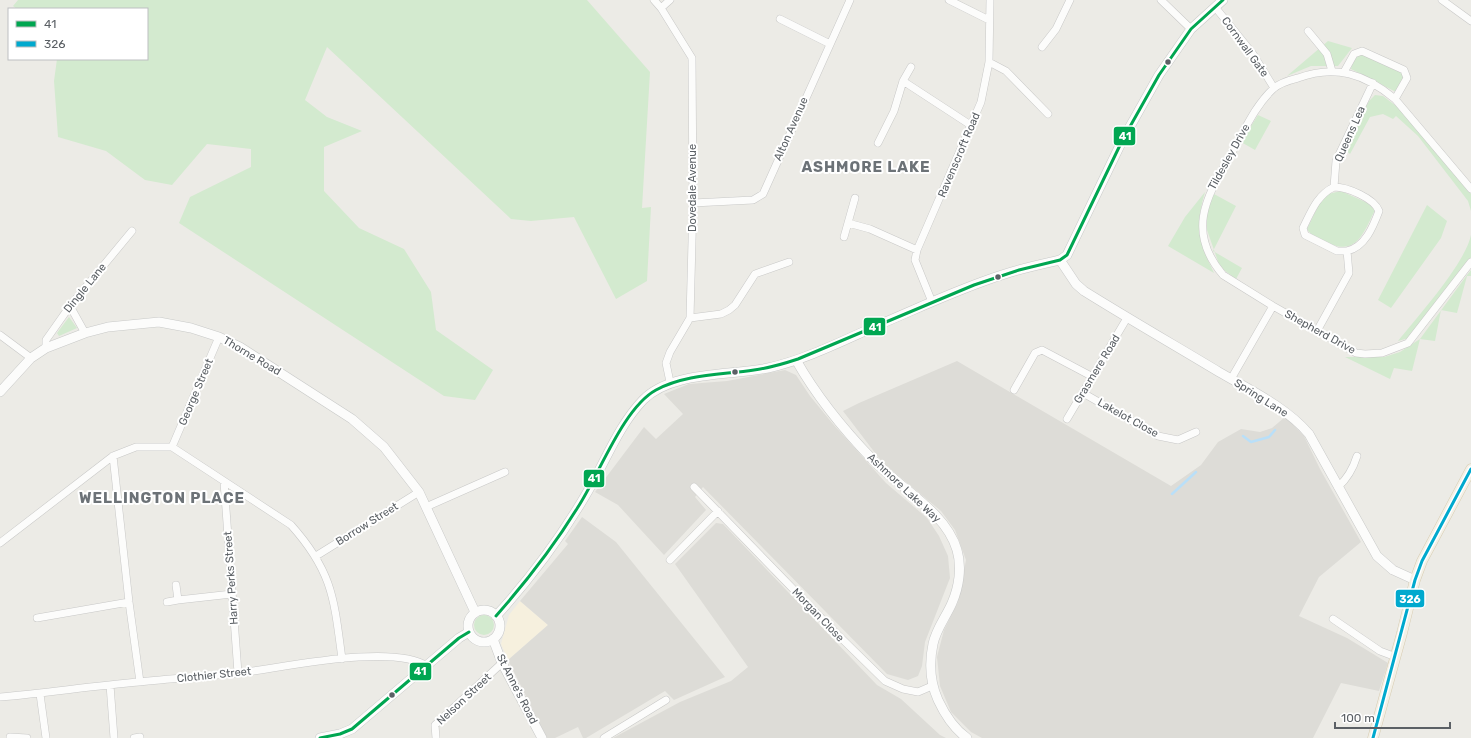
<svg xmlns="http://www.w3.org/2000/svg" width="1471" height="738" viewBox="0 0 1471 738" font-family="Rubik,sans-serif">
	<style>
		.commercial { fill: #f6f0de }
		.industrial { fill: #dddcd7 }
		.green { fill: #d3eacf }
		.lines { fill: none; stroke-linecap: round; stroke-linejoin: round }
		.stream { stroke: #b9dff8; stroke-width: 2.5 }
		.street-casing { stroke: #c8c8c7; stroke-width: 8 }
		.secondary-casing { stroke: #c8c9c8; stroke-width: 10 }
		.primary-casing { stroke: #d7ccb1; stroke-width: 11 }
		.street { stroke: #fcfcfb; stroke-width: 7 }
		.secondary { stroke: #fcfcfb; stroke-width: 9 }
		.primary { stroke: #f3f0e7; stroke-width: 10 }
		.bus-1-casing { stroke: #fff; stroke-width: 6 }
		.bus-2-casing { stroke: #fff; stroke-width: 6 }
		.bus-1 { stroke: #00a651; stroke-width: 3 }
		.bus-2 { stroke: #00a9ce; stroke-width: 3 }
		.bus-dot { fill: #5b6065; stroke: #fff; stroke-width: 1.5 }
		.labels { text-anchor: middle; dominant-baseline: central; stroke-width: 4; stroke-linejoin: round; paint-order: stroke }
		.street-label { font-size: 11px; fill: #5b6065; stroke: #fff }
		.district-label { font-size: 15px; font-weight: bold; letter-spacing: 1px; fill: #6c7277; stroke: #fff }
		.line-badge { stroke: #fff; stroke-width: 1.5 }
		.badge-label { font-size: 11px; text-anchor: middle; font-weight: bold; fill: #fff }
	</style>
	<rect width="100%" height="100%" fill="#ecebe6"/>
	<path class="commercial" d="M520,601L548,625L508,660L501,644L509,615Z"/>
	<path class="industrial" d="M957,361L1171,486L1201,465L1218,442L1241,429L1260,432L1272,428L1285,417L1304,436L1320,469L1361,542L1319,577L1299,616L1347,638L1388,663L1379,691L1341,683L1313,738H982L971,732L951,712L940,686L937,657L944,630L958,602L966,560L955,530L941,511L882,462L843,411L859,403Z
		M785,370L796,375L810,396L833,424L886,483L927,518L939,536L948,556L950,578L925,642L922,666L918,676L908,680L887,674L703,487L695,497L706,510L664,555L618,505L595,492L644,427L656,439L683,414L664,394L689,384L727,381Z
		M582,517L616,542L725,677L674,700L665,691L586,738H583L578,727L555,738H547L508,660L548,625L520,601L568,544L565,541Z
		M716,523L723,524L877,685L901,699L940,735L946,738H613L680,702L731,681L748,667L675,564Z"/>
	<path class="green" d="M18,0H587L650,72L642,208L651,207L647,281L616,299L574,217L531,221L511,219L327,47L305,100L327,117L362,131L324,147V191L359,228L404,249L431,292L436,330L493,370L475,400L444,396L179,223L190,197L251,167V149L207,144L172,185L145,180L106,151L58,137L54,81L57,59H147V9H17L13,6Z
		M1328,41L1352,48L1338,66H1311L1287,76Z
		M1362,53L1402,73L1404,78L1396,92L1351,69C1352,61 1355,58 1362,53Z
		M1375,95L1383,96L1400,109L1471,194V211L1468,201L1418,136L1396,116L1393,119L1383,114L1370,117L1350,154L1344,149L1369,101Z
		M1258,115L1271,121L1255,150L1241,142Z
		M1341,191L1372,205L1375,210C1363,234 1356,258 1324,241C1318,238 1311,236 1307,229L1321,200L1328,194Z
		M1205,192C1195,227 1198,240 1214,273L1168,246L1185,217Z
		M1214,194L1236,206L1213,251L1242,268L1236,279L1220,267L1207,230L1206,210Z
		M1427,205L1447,221L1441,238L1391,308L1378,300Z
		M1471,235V257L1463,270L1409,338L1398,341C1418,316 1465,264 1471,235Z
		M1471,270V276H1467L1457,313L1441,310L1435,341L1420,339L1412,371L1394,368L1390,379L1345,357H1384L1400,352L1420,339L1467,275Z
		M69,317L77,328L59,336L57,333Z
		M474 625a10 10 0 1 1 20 0a10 10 0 1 1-20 0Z"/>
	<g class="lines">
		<path class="stream" d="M1243,436L1251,442L1269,437L1275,430
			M1172,494L1196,472"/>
		<defs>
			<path id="street" d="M654,0L661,8L692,58L693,203L690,318L670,352L666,363L670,382
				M949,0L989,20
				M1161,0L1191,29
				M1442,0L1471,21
				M1215,7L1253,54L1274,88
				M661,8L670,0
				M780,19L830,44
				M1308,31L1327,54L1332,71
				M1042,47L1056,29L1070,0
				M989,62L1006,71L1048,114
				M1344,72L1354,54L1362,51L1404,70L1407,78L1395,99
				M903,81L972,126
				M878,143L894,111L903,81L911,67
				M1334,187C1317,195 1311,212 1303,228L1305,235L1337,251H1347
				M1471,189L1395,99C1365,74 1335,64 1298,78C1290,80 1279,83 1273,89C1256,105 1246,127 1235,147C1210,192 1183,228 1223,275L1273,306L1356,353L1365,354L1382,353L1408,343L1471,262
				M693,203L753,200L763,194L850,0
				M848,223L870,229L917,250
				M844,237L855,198
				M932,302L915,260L917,250L981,102L989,62L990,0
				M70,306L85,333
				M690,318L721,314L729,310L735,305L755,274L789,262
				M1317,331L1349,273L1347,251C1365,247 1373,227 1379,211C1374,198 1347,187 1334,187L1336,161L1373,83
				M0,335L31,358
				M46,348V340L70,306L132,231
				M1231,379L1273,306
				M1014,390L1035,353L1042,350L1093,377
				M1083,393L1158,436L1178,440L1196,432
				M1067,419L1127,318
				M172,447L219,337
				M113,456L129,602L140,682
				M224,482L238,673
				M694,487L834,631L885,681L903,689L918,692L932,686
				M1338,487C1348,478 1353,469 1357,456
				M426,507L505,472
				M0,543L113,456L136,447H172L291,525C333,572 334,599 342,659
				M316,556L419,492
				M670,560L718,511
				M176,585L178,600L232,594
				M167,602L178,600
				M37,618L129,602
				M1333,619L1380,651L1396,657
				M110,685L114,738
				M40,694L46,738
				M0,697C46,693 92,686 139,682C172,678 205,677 239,673C282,668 392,643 427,666
				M10,737L27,738
				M134,738L140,737
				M436,738L435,725L502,663
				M604,738L666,700"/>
			<path id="secondary" d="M1060,260L1076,284L1084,291C1129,319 1174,345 1219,372C1250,390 1286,407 1309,434L1377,556L1393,570L1415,580
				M796,360C817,397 844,430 873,460C900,488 946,512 957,550C962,567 959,587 952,603C946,617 936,629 933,644C929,663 930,682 938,700C945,715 953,728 967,738
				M0,392L31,358L46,348L85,333L108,327L159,322L191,328L219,337L240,347L352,419L384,447L419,492L475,612
				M468 626a16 16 0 1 1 32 0a16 16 0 1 1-32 0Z
				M496,616C530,579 563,534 588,491C606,460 619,425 643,400C671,371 729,376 768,368C808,359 846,339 883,323C923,306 963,287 1005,274C1023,268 1042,264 1060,260L1067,255L1123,139L1159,75L1191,29L1223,0
				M493,639L502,663L542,738
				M320,738L340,734L352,729L459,638L469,632"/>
			<path id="primary" d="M1373,738L1402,633L1415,580L1422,561L1471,469"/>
		</defs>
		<use href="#street" class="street-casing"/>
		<use href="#secondary" class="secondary-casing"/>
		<use href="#primary" class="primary-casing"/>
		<use href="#street" class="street"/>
		<use href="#secondary" class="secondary"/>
		<use href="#primary" class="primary"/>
		<defs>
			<path id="bus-1" d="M496,616C526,582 554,546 578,507C599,475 623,408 656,390C686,374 721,375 754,370C769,368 783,364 798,359L974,285L1019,270L1060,260L1067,255L1123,139L1159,75L1191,29L1223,0
				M320,738L340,734L352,729L459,638L469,632"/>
			<path id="bus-2" d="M1373,738L1415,580L1422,561L1471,469"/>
		</defs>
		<use href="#bus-1" class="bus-1-casing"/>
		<use href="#bus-2" class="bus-2-casing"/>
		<use href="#bus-1" class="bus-1"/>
		<use href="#bus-2" class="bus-2"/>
	</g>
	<g class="bus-dot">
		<circle cx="1168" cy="62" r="3.5"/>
		<circle cx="998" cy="277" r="3.5"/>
		<circle cx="735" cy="372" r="3.5"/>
		<circle cx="392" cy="695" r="3.5"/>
	</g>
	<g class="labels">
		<g class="street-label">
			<text transform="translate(1245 47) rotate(54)">Cornwall Gate</text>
			<text transform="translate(791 129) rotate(-66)">Alton Avenue</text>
			<text transform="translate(1350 134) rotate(-66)">Queens Lea</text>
			<text transform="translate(959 155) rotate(-67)">Ravenscroft Road</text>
			<text transform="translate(1229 157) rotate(-61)">Tildesley Drive</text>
			<text transform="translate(692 188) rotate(-90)">Dovedale Avenue</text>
			<text transform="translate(85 288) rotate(-51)">Dingle Lane</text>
			<text transform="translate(1320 332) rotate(29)">Shepherd Drive</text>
			<text transform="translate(252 356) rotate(31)">Thorne Road</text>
			<text transform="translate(1097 369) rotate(-59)">Grasmere Road</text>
			<text transform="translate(196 392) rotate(-67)">George Street</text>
			<text transform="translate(1261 398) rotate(32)">Spring Lane</text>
			<text transform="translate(1128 418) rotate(29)">Lakelot Close</text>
			<text transform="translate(904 488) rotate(43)">Ashmore Lake Way</text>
			<text transform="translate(367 524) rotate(-32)">Borrow Street</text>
			<text transform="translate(231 578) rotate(-94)">Harry Perks Street</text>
			<text transform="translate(818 615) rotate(46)">Morgan Close</text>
			<text transform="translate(214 675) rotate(-6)">Clothier Street</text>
			<text transform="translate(517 689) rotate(63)">St Anne's Road</text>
			<text transform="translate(464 699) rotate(-43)">Nelson Street</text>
		</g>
		<g class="district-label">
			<text x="866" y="167">ASHMORE LAKE</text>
			<text x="162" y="498">WELLINGTON PLACE</text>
		</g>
	</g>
	<g class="line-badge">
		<rect x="1113" y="126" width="23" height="20" rx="4" fill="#00a651"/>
		<rect x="863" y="317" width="23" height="19" rx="4" fill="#00a651"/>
		<rect x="583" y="469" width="22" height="19" rx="4" fill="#00a651"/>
		<rect x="1395" y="589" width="30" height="19" rx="4" fill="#00a9ce"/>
		<rect x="409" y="662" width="23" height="19" rx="4" fill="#00a651"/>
	</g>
	<g class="badge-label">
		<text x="1125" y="140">41</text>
		<text x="875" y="331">41</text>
		<text x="594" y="482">41</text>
		<text x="1410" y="603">326</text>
		<text x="420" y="675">41</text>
	</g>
	<rect x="8" y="8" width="140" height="52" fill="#ffffff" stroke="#bdbfc1"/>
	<rect x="16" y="21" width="20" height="6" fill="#00a651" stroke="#bdbfc1"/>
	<text x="44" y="28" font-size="12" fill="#5b6065">41</text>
	<rect x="16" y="41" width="20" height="6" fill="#00a9ce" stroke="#bdbfc1"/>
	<text x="44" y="48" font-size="12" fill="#5b6065">326</text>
	<path d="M1335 722v6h115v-6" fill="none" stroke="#5b6065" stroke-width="2"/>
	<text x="1341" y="722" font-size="12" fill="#5b6065" stroke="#ffffff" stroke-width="3" paint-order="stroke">100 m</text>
</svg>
